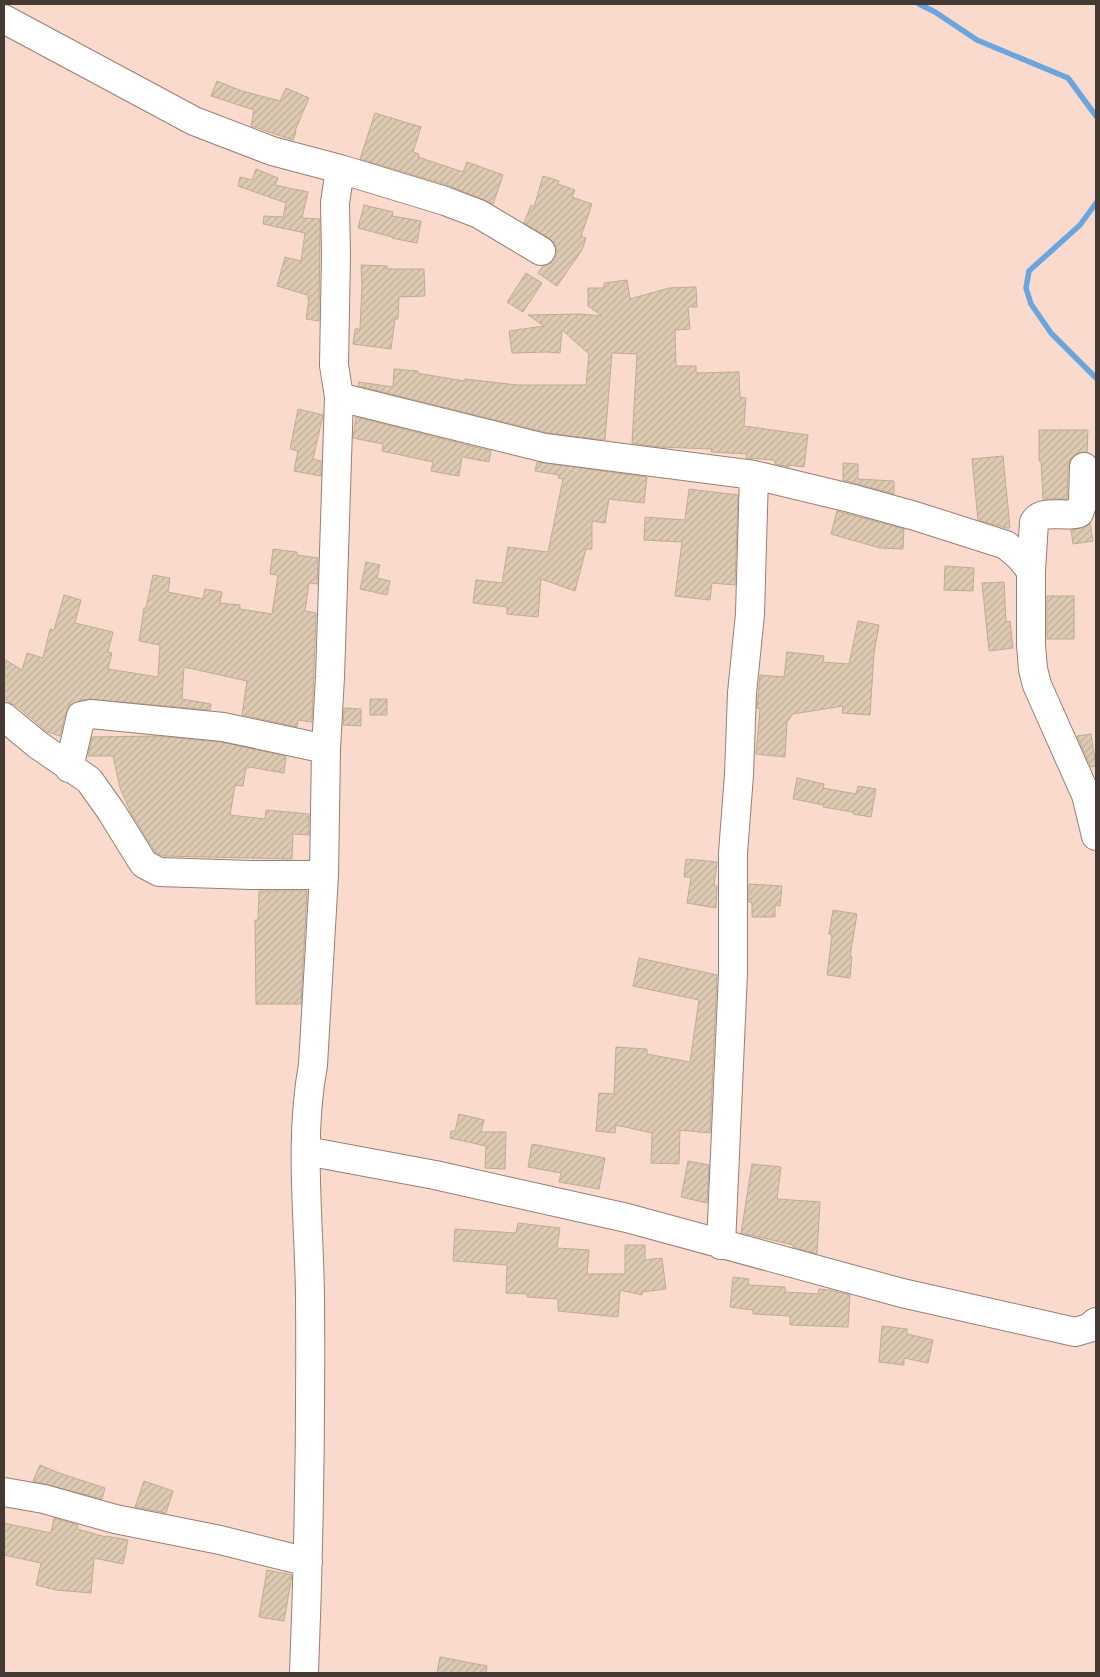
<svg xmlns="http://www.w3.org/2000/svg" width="1100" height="1677" viewBox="0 0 1100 1677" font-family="'Asap Condensed',sans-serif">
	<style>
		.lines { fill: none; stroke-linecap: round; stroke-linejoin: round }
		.stream { stroke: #6ba5e0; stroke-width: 5.5 }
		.building { fill: url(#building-hatch); stroke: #bfac95 }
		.minor-casing { stroke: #9a7e72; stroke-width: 30 }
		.minor { stroke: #fff; stroke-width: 28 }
	</style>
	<defs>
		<pattern id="building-hatch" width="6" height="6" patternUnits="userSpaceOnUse" patternTransform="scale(1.25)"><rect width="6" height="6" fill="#ddcab2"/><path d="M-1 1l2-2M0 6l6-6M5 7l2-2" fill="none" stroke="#bfae9a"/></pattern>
	</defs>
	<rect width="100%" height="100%" fill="#f9dacd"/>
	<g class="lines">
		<path class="stream" d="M919,4L935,12L977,40L1068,78L1096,116
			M1096,203L1080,225L1029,271L1026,288L1031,304L1051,333L1096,378"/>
	</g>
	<path class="building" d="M217,81L242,91L280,101L286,88L309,98L295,131L296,132L293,140L251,126L254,110L211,96Z
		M375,113L421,127L413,152L419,154L418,157L463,172L467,162L503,175L493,204L450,186L360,159Z
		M256,169L278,178L275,185L308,192L302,218L320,219L319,321L306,319L309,299H308V295L277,286L285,257L301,261L305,233L263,224L264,216L283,217L286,203L238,186L240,177L252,180Z
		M543,176L559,181L558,184L575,190L572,197L592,204L581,236L586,238L582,250L557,286L538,273L543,266L549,264L555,259L557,252L555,244L549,238L524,223L531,205L534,207Z
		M364,205L393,212L392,216L421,221L417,243L392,238V237L358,228Z
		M361,265L387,266V269H424L425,296L399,297L398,319H395L391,349L353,344L355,329H360L362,285Z
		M526,273L542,283L523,312L507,302Z
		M627,280L630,299L669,288L696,287L697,307H688L690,329L675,330L676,366H696V373L739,372L740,397L746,398L744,426L808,435L804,467L789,465V467L775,464V460L746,458L747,454L711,452L712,449L658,447L632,443L637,354L612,353L605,440L548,433L358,386L359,382L393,387L394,369L418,371L417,373L464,381L465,379L517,385H586L589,354L562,330L560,353L547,352L512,353L509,331L544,326L528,315L581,314L602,316L588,306V288H604V283Z
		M298,409L323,415L313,459L321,461V476L294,471L298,451L290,449Z
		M356,417L491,451L489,462L462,457L459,476L431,471L433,462L382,451L383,444L353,438Z
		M1039,430H1088L1087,452L1076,454L1071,458L1068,466L1067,499H1043L1041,461H1039Z
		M1003,456L1010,528H1006L978,520L972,459Z
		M537,462L647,477L644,503L609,499L605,523L592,521V549H586L575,591L541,579L538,617L507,614V607L473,603L476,580L502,583L508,547L548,552L563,479L558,478L559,475L535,471Z
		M843,463L858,464V479L894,481V494L843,480Z
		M689,489L738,495L735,585L712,583L710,600L675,596L682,542L644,540L645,517L685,520Z
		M837,511L904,529L903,549L880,548L831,534Z
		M1090,523L1093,541L1073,544L1071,530L1082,528Z
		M273,549L297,552V555L318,558L317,584L309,583L305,611L316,613L312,722L298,720L297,727L242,715L247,681L184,667L182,699L211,704L210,710L88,699L78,701L70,705L66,712L60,736L47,732L18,707L4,699V659L22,670L27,653L43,658L50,629L54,630L64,595L81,600L75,623L113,632L108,652L112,653L108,669L158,677L160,645L139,641L144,608H146L153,575L170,578L168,592L203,599L205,589L222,592L220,603L240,605V609L272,614L278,575L270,574Z
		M366,562L380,565L377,578L390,581L387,595L360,589Z
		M945,566L974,568L973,591L944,590Z
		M1004,582L1006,622L1010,621L1013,648L989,651L982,583Z
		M1047,596H1074V639H1047Z
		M858,621L879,625L874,653L870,715L842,713L843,706L793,714L787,722L785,757L756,754L760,709L757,708L760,675L784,677L787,652L824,656L823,662L849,664Z
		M370,699H387V715H370Z
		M344,708L361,709V726L343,725Z
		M1091,734L1096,766L1091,767L1077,736Z
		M156,736L221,742L286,756L284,773L249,767V768H246L243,786L235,785L230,815L265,819L266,810L309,814V835L293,834L292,859L163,856L155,852L131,813L120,788L113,756H88L92,737Z
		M797,778L824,784L823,788L856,794L858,786L876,789L871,817L853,814V812L823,807L824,805L793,799Z
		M686,859L717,862L714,886H717L716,908L687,903L691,877H684Z
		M749,884L782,886L780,906L775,905V917H752V903L749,902Z
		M259,891H307L301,1004H256L255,920H258Z
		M833,910L857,914L850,956L852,957L850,978L827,975L832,935L829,934Z
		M639,958L717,975L710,1133L680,1130L679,1164L651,1163L652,1133L616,1125L615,1133L596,1131L599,1093L614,1094L616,1047L647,1049V1054L690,1062L699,1000L633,986Z
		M459,1114L484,1120L481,1132H506L505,1169L485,1168L486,1146L450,1138L451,1131H455Z
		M532,1144L605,1158L599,1189L559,1182L561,1173L528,1167Z
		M688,1161L709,1165L707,1203L681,1197Z
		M752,1164L781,1167L777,1199L820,1202L817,1254L793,1247V1245L741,1233Z
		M518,1223L560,1228L557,1248L589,1250L587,1274H625V1245H645V1260L662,1258L666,1289L642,1292V1295L620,1290L618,1317L558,1311V1299L527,1297V1294L506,1293L507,1265L453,1261L455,1229L516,1233Z
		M733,1277L749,1279L748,1285L785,1287V1292L818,1294L819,1289L830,1290L850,1295L848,1327L790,1325V1316L753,1314V1310L730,1307Z
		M882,1326L907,1329V1334L933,1340L928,1363L904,1358V1365L879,1362Z
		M40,1465L59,1473L105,1488L102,1499L33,1481Z
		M144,1481L173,1491L166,1513L135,1507Z
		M54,1518L78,1525L77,1529L106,1537V1536L128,1540L123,1564L94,1558L91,1593L56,1590L36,1585L41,1563L4,1555V1523L51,1533Z
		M267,1570L292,1575L284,1621L259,1617Z
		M440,1657L487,1666L486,1673H437Z"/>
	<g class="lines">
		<defs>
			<path id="minor" d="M4,19L194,121L272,151L340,169
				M339,397L545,448L754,475L850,498L915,516L1006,545L1020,557L1031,571V645L1033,669L1037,685L1086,795L1096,836
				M1031,571L1034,522C1043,508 1065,518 1079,513L1083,502L1084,467
				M4,717L38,745L89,780L111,811L142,861L144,864L159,872L251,875H324
				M69,768L81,716L91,714L223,727L326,749
				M306,1151L435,1175L627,1218L902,1293L1075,1332L1089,1328L1096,1322
				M721,1245L733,973V853L739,775L742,693L750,614L754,475
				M4,1492L44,1499L115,1519L220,1540L308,1562
				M304,1673C309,1547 311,1421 310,1295C309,1219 299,1140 313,1065L324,875L326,749L330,677L339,397L334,365L336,255L335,203L340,169L445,201L479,214L541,251"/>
		</defs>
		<use href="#minor" class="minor-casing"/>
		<use href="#minor" class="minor"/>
	</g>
	<rect width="1100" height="1677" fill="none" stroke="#453934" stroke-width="10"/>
</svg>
